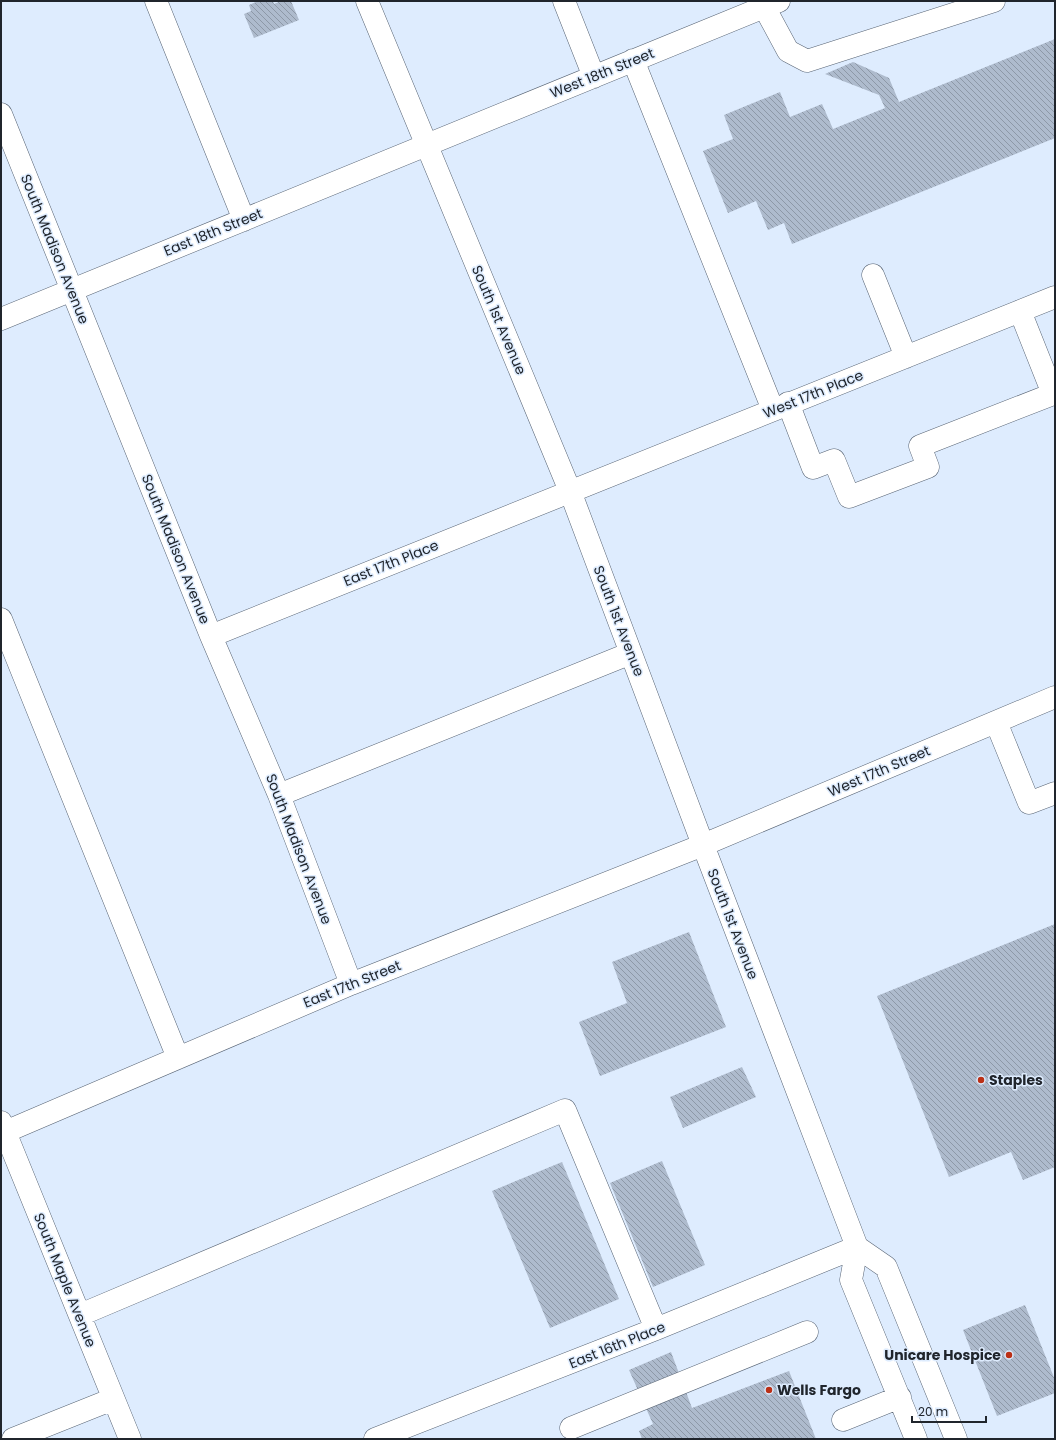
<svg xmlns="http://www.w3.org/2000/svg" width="1056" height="1440" viewBox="0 0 1056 1440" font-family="Poppins,sans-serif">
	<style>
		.building { fill: url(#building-back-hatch) }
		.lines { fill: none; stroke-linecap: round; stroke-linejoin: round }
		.minor-casing { stroke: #586474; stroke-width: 23 }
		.minor { stroke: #fff; stroke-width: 22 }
		.poi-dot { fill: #bb3016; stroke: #deecfe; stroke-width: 1.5 }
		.labels { text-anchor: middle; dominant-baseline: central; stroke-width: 3; stroke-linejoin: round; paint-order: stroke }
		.street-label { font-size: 14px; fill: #20252c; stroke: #deecfe }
		.poi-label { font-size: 14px; font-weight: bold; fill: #20252c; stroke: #deecfe; text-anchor: start }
	</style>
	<defs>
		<pattern id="building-back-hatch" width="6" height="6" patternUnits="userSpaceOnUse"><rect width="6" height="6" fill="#aebbcd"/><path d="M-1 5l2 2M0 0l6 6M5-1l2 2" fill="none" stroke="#8d98a7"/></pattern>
	</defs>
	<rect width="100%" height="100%" fill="#deecfe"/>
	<path class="building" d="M258,1H273L274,4L281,1H291L299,20L254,38L244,14L251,11L249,5Z
		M1055,39V138L792,244L784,223L768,230L756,201L728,213L703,151L733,139L724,115L780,92L790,117L822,104L833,129L885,108L879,95L825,74L853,62L889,78L899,102Z
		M1055,924V1167L1023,1180L1011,1152L949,1177L877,996Z
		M689,932L726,1027L600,1076L579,1022L627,1003L612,962Z
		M742,1067L756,1097L683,1128L670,1097Z
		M662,1161L705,1265L653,1287L610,1183Z
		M562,1162L619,1299L550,1328L492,1191Z
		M1025,1305L1055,1380V1393L997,1416L963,1330Z
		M671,1352L692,1408L789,1371L816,1439H642L639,1431L653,1424L629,1370Z"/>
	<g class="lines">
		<defs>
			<path id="minor" d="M156,1L244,220
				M367,1L570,491L703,845L857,1247L851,1280L916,1439
				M564,1L594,77
				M761,1L788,51L807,61L994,1
				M633,60L773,410
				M1,114L211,636L279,795L351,984
				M873,275L906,357
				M1,319L779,1
				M788,403L813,468L834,460L849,497L928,467L920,446L1053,394L1020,311
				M1,619L178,1058
				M211,636L1055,297
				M996,722L1029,803L1055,793
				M279,795L631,653
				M1,1122L130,1439
				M5,1132L351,984L703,845L1055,697
				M857,1247L886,1267L956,1439
				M80,1315L565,1110L656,1329
				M843,1420L900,1397
				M571,1428L807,1332
				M13,1439L113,1399
				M375,1439L656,1329L857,1247"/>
		</defs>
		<use href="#minor" class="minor-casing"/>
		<use href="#minor" class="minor"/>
	</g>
	<g class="poi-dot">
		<circle cx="981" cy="1080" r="4"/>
		<circle cx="1009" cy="1355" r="4"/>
		<circle cx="769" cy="1390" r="4"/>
	</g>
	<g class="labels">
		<g class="street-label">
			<text transform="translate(602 73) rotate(-22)">West 18th Street</text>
			<text transform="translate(213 232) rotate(-22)">East 18th Street</text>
			<text transform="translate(55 249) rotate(68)">South Madison Avenue</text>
			<text transform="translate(499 320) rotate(67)">South 1st Avenue</text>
			<text transform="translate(813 394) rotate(-22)">West 17th Place</text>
			<text transform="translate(176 549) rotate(68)">South Madison Avenue</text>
			<text transform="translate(391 563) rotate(-22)">East 17th Place</text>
			<text transform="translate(619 621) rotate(69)">South 1st Avenue</text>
			<text transform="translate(879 771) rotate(-23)">West 17th Street</text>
			<text transform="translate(299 849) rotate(69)">South Madison Avenue</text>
			<text transform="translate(733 924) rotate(69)">South 1st Avenue</text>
			<text transform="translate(352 984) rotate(-22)">East 17th Street</text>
			<text transform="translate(65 1280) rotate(68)">South Maple Avenue</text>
			<text transform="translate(617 1345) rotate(-22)">East 16th Place</text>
		</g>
		<g class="poi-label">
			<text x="989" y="1080">Staples</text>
			<text x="1001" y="1355" text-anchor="end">Unicare Hospice</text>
			<text x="777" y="1390">Wells Fargo</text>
		</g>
	</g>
	<rect width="1056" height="1440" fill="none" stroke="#20252c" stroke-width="4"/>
	<path d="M912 1416v6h74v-6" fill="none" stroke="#20252c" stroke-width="2"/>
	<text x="918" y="1416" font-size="12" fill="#20252c" stroke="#deecfe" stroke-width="3" paint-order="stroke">20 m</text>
</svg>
